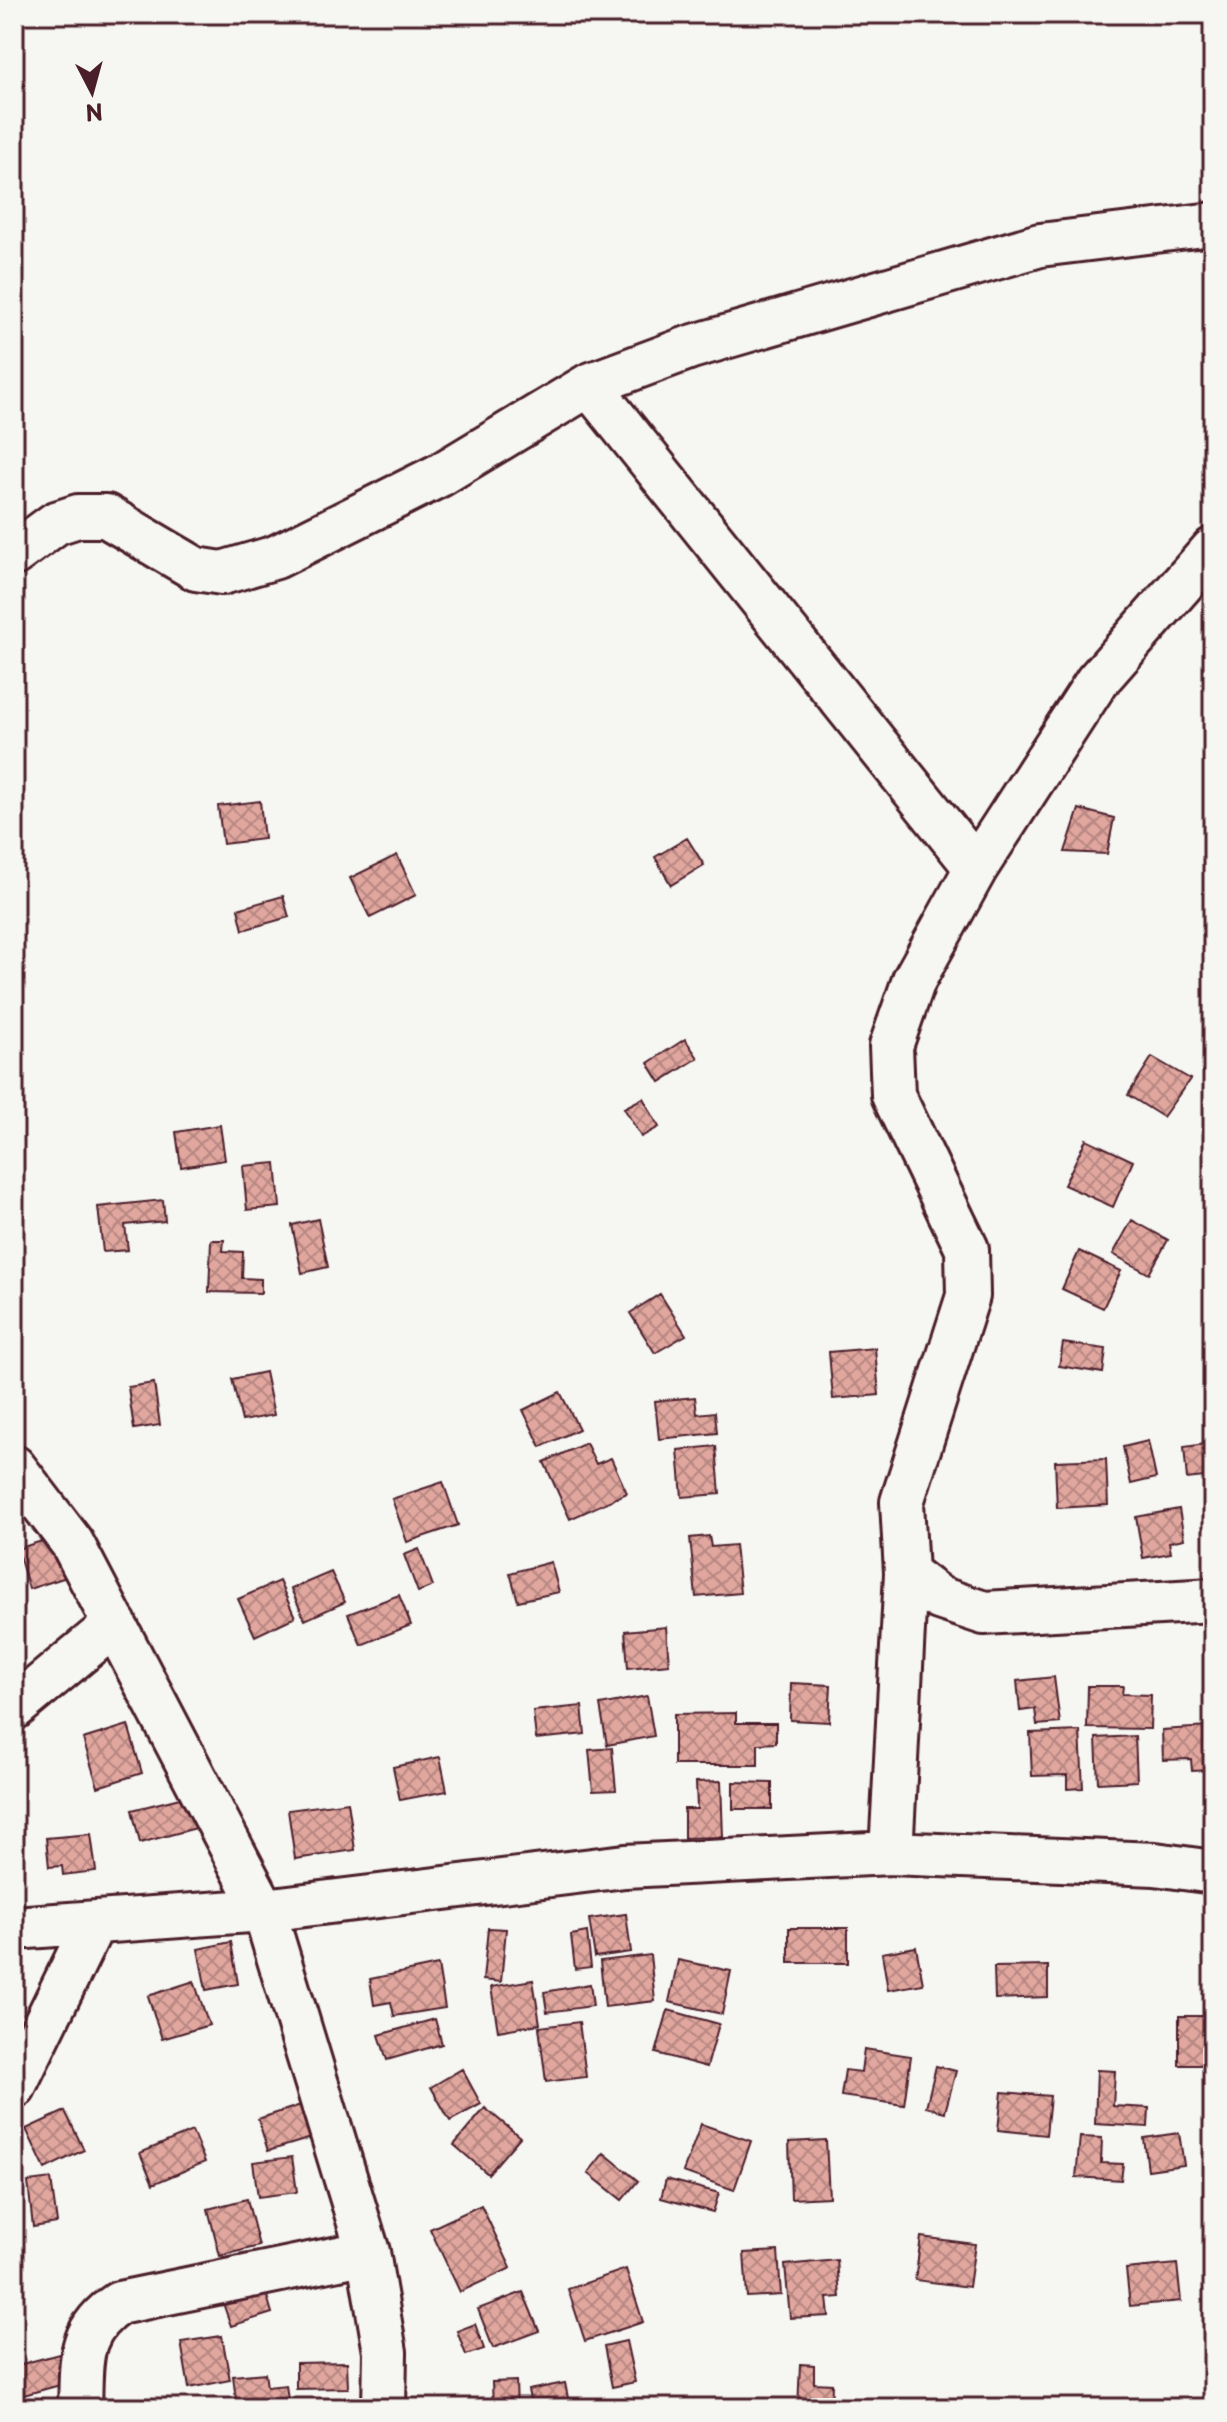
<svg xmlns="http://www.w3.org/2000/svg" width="1227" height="2422" viewBox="0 0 1227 2422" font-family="'Playpen Sans',sans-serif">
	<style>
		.building { fill: url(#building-cross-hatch); stroke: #4a1f2b; stroke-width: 2 }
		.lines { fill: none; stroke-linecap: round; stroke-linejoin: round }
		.minor-casing { stroke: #4a1f2b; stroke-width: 48 }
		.minor { stroke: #f6f6f2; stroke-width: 42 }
	</style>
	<defs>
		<pattern id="building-cross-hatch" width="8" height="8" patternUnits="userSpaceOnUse" patternTransform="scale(2)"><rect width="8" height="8" fill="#e1a79f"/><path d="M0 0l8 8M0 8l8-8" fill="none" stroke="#b88782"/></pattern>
	</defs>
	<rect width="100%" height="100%" fill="#f6f6f2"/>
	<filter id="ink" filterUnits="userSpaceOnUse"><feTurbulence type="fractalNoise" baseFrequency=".0125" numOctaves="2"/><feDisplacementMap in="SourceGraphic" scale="16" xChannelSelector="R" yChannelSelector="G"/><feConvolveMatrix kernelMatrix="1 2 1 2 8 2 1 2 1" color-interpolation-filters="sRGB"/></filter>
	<g filter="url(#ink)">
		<path class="building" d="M260,801L264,839L223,844L218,806Z
			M1079,809L1114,818L1107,854L1065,852Z
			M687,838L704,865L671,885L655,857Z
			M397,855L416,895L370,918L350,878Z
			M283,896L289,917L243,930L238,909Z
			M685,1039L698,1058L660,1082L648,1063Z
			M1152,1057L1190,1079L1163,1117L1128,1095Z
			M643,1098L659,1127L641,1137L624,1108Z
			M220,1125L225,1160L181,1167L176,1132Z
			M1086,1139L1133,1161L1113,1207L1064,1185Z
			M276,1163L280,1207L247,1210L243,1166Z
			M163,1200L165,1221L125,1225L128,1250L103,1252L98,1207Z
			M318,1219L328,1267L302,1273L292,1225Z
			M1132,1220L1168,1240L1149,1274L1113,1254Z
			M211,1240H224L223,1251L243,1252L242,1278L261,1279V1293L209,1292Z
			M1079,1251L1121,1271L1103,1308L1062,1289Z
			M660,1294L686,1335L655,1353L630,1313Z
			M1063,1343L1106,1349L1103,1373L1059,1366Z
			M875,1348L879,1395L833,1399L829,1352Z
			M265,1372L274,1415L242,1421L232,1379Z
			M154,1383L160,1425L134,1429L128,1387Z
			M560,1392L579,1429L541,1447L523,1410Z
			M695,1397L697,1414L715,1412L717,1433L659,1439L655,1401Z
			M1148,1441L1156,1478L1131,1484L1123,1447Z
			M586,1443L596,1464L611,1458L627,1493L570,1519L544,1462Z
			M1213,1443V1476L1187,1479L1184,1447Z
			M716,1446L720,1494L682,1497L678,1450Z
			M1106,1459L1108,1505L1057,1508L1055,1461Z
			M443,1482L458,1525L407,1542L392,1499Z
			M1179,1509L1184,1539L1169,1542L1171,1553L1143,1558L1136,1517Z
			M70,1532L82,1572L29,1589L17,1549Z
			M709,1536L711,1547L735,1545L740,1593L696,1597L690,1538Z
			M419,1549L433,1586L418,1592L404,1555Z
			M551,1562L559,1592L518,1601L510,1573Z
			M331,1572L345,1602L305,1620L291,1589Z
			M279,1581L295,1617L255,1636L238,1599Z
			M399,1595L411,1625L361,1645L348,1614Z
			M666,1627L669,1664L628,1668L625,1631Z
			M1054,1677L1060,1723L1037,1725L1035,1709L1020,1711L1017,1681Z
			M791,1683L831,1685L829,1722L790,1720Z
			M1088,1686H1123L1122,1694L1151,1695L1150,1729L1087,1728Z
			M647,1696L654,1736L607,1745L600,1705Z
			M582,1706L585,1734L536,1739L533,1711Z
			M736,1713V1723H776V1743L758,1744V1765H674V1714Z
			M128,1725L142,1773L98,1787L83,1739Z
			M1208,1727L1209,1770L1192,1771L1191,1759L1163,1760L1162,1730Z
			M1080,1731L1083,1788L1067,1789V1775L1032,1776L1030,1733Z
			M1135,1736L1137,1781L1098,1783L1096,1738Z
			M612,1748L616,1790L593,1791L589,1750Z
			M440,1757L447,1791L400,1800L393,1767Z
			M721,1781L723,1837L684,1838V1809H697L696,1782Z
			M733,1782L772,1783V1809H733Z
			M188,1796L196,1828L140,1843L132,1810Z
			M348,1802L355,1850L295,1859L288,1810Z
			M91,1834L96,1871L63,1875L62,1866L49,1867L46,1838Z
			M626,1914L631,1952L595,1957L589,1919Z
			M488,1928L506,1929L501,1982L483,1980Z
			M789,1928H848V1963H789Z
			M587,1932L591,1967L575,1969L571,1935Z
			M231,1942L238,1984L206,1990L198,1949Z
			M916,1947L923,1984L888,1990L882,1953Z
			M650,1955L655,2001L605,2007L600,1961Z
			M678,1960L731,1971L722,2014L669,2002Z
			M438,1965L445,2008L394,2016L391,2002L374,2005L370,1979Z
			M1048,1966V1997L995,1999L994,1967Z
			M533,1980L540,2024L498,2031L491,1987Z
			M194,1981L209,2025L162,2039L148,1996Z
			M590,1984L593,2006L547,2012L544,1992Z
			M668,2010L719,2024L707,2067L656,2053Z
			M1179,2016H1213V2065H1179Z
			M435,2019L442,2044L387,2060L379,2035Z
			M579,2022L586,2077L546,2082L539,2027Z
			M864,2049L911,2056L904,2105L841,2096L845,2070L861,2072Z
			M936,2066L956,2071L945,2112L926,2107Z
			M462,2069L481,2104L450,2121L431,2087Z
			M1097,2070L1115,2071L1113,2106L1149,2108L1148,2127L1095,2124Z
			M1002,2092L1050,2096L1046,2135L998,2130Z
			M307,2103L318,2136L268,2151L258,2119Z
			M485,2108L520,2137L488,2174L454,2145Z
			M65,2111L84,2150L45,2169L26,2129Z
			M701,2124L751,2141L734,2190L683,2172Z
			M192,2131L205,2162L153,2184L140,2153Z
			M1179,2133L1184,2165L1148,2170L1144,2138Z
			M1080,2137L1102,2138L1101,2163L1123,2164L1121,2180L1076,2177Z
			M826,2140L829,2197L791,2199L789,2142Z
			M604,2153L638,2181L622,2200L588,2173Z
			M292,2157L297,2192L258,2197L253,2162Z
			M51,2179L57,2223L33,2227L28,2182Z
			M666,2179L719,2193L713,2212L661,2198Z
			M247,2199L259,2246L220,2256L208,2209Z
			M481,2205L511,2268L460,2292L430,2229Z
			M921,2237L975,2244L969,2287L915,2280Z
			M778,2251L781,2295L747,2297L744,2253Z
			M837,2260L840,2297L827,2298L829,2316L790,2318L785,2265Z
			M1177,2264L1181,2301L1130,2306L1126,2269Z
			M210,2266L287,2290L267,2296L272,2313L231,2326Z
			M626,2269L643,2322L585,2341L568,2289Z
			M523,2292L539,2331L493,2348L478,2309Z
			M475,2324L484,2349L466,2355L457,2331Z
			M222,2336L230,2380L189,2388L181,2342Z
			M626,2341L635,2382L612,2387L604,2346Z
			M63,2353L71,2382L20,2396L14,2366Z
			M347,2362L348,2388L296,2389V2363Z
			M800,2364L814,2365V2383L832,2384L831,2408H798Z
			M265,2373L267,2387L286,2385L289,2408H237L233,2376Z
			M516,2381L517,2408H493L492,2382Z
			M565,2383L570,2408H532L528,2390Z
			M122,2400L154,2404V2408H121Z
			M597,2403L638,2406V2408H597Z"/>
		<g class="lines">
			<defs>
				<path id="minor" d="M589,385L976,868
					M14,554L56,523L78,516H106L196,569L222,573L276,557L440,475L589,385L691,347L1040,245L1213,224
					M14,1467L72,1543L264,1910L368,2252L385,2352L384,2408
					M906,1573L939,1598L984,1613L1213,1600
					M14,1708L115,1624
					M891,1853L906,1573L902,1502L968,1296L967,1249L893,1095L891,1046L914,980L976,868L1097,681L1213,549
					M14,1928L264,1910L625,1866L891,1853L1155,1864L1213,1872
					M14,2087L94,1923
					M80,2408C82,2362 76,2331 119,2303L368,2252"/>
			</defs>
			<use href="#minor" class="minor-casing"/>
			<use href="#minor" class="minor"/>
		</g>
	</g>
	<rect width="1227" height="2422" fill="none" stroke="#f6f6f2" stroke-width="48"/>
	<rect x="24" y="24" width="1179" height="2374" fill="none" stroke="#4a1f2b" stroke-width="3" filter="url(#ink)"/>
	<g transform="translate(92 92) rotate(174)" stroke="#f6f6f2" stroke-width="6" paint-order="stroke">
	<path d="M0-6L14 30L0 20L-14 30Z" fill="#4a1f2b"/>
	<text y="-12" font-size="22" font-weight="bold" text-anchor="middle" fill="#4a1f2b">N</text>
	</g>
</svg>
